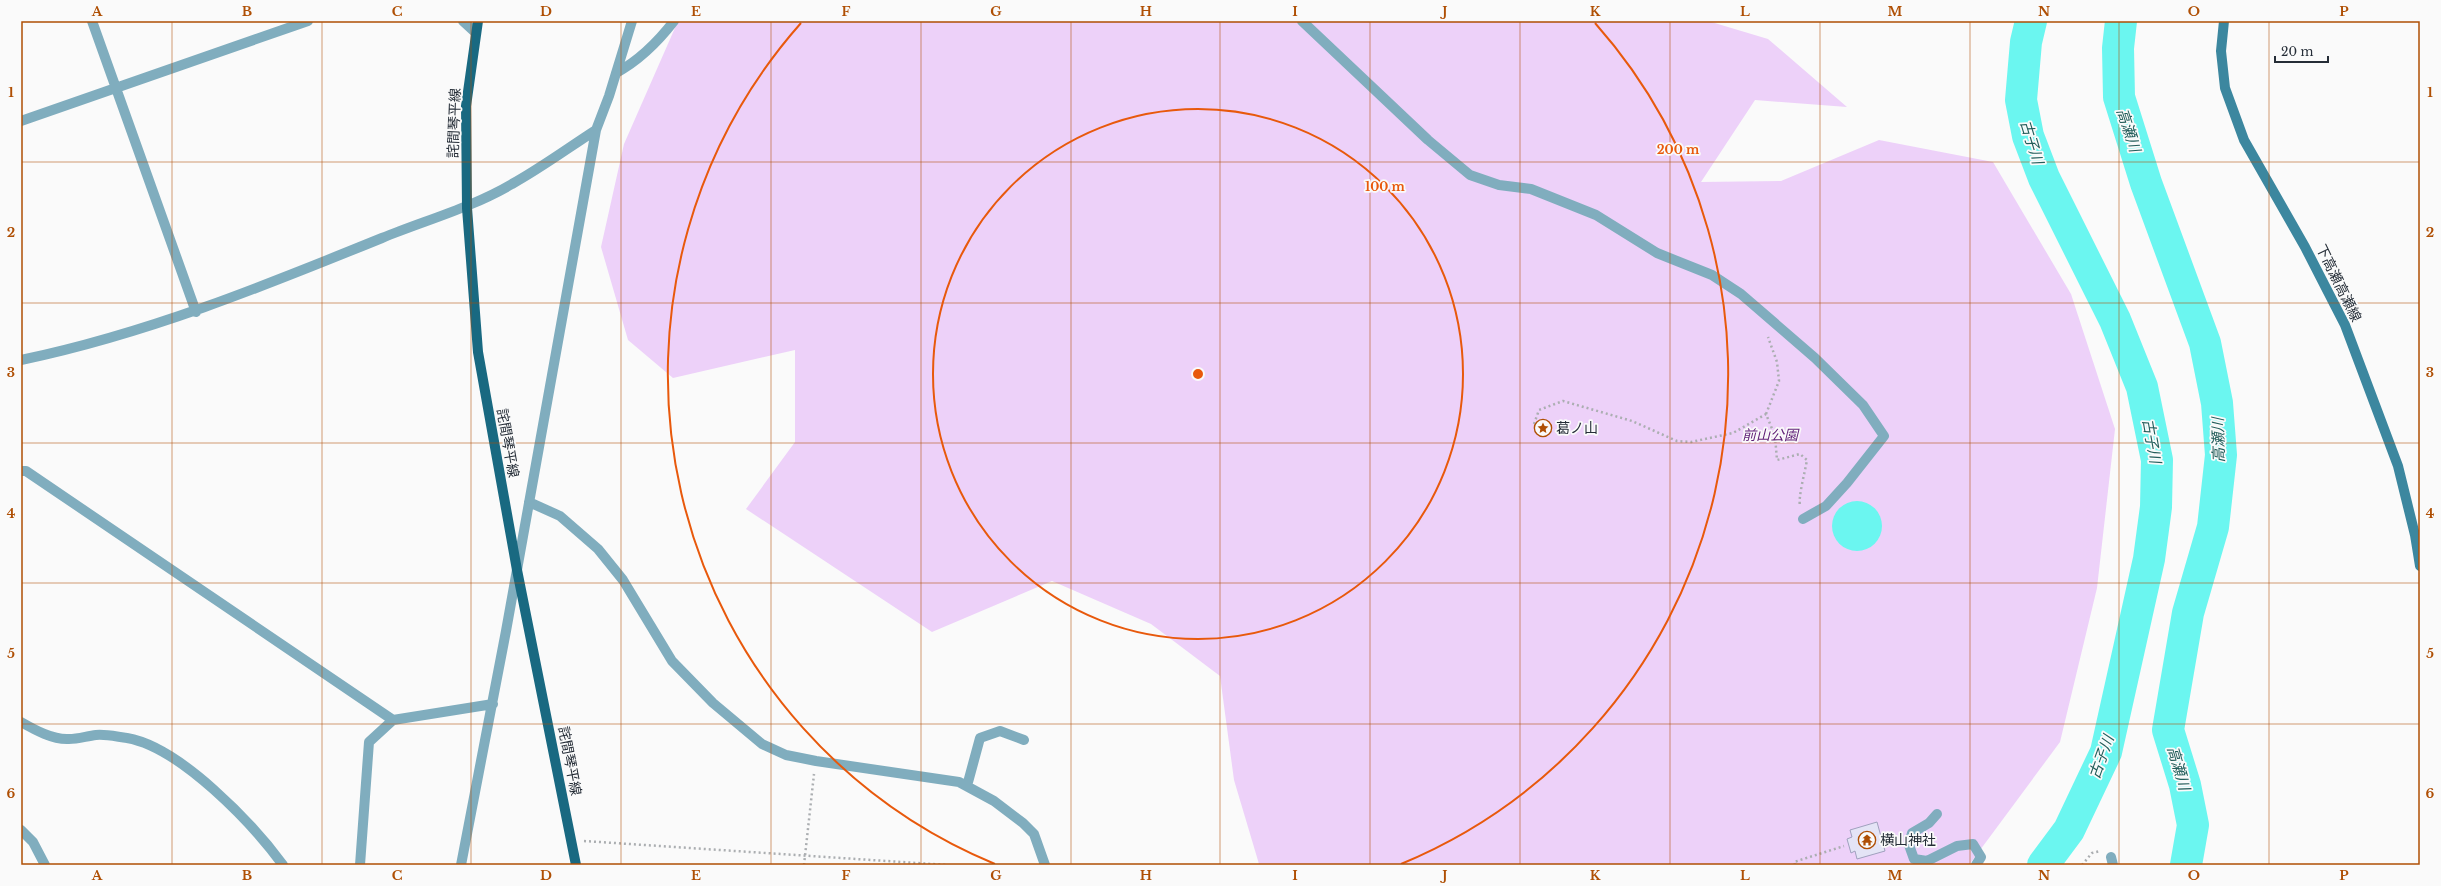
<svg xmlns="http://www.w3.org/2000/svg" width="2441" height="886" viewBox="0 0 2441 886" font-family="'Libre Baskerville','Noto Sans JP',serif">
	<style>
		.green { fill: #edd1f9 }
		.water { fill: #6bf6f0 }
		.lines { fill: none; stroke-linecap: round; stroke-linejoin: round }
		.river { stroke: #6bf6f0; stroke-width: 32 }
		.building { fill: #e4e4f6; stroke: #a0a1be }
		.path { stroke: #abaeb1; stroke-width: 2.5; stroke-dasharray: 2 3; stroke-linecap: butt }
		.minor { stroke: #80adbe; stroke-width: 10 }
		.secondary { stroke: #3c879f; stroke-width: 10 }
		.primary { stroke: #196981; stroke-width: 10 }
		.grid { fill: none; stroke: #af4f04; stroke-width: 1; stroke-opacity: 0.55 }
		.ring { fill: none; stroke: #e8590c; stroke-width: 2 }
		.labels { text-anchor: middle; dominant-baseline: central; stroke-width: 3.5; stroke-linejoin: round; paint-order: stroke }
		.street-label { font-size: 14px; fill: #252d37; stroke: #fafafa }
		.poi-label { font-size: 14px; fill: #252d37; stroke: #fafafa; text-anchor: start }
		.park-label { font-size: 14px; font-style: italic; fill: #5d1b75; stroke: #fafafa }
		.water-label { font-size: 15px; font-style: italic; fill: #225d5a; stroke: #fafafa }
		.centre { fill: #e8590c; stroke: #fafafa; stroke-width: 2 }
		.ring-label { font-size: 12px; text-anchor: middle; font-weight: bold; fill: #e8590c; stroke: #fafafa; stroke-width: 3.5; stroke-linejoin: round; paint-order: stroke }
		.neatline { fill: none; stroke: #af4f04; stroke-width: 1.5 }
		.grid-label { font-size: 13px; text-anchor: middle; font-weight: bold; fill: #af4f04 }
	</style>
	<rect width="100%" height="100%" fill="#fafafa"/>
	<path class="green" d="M678,21H1708L1768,39L1847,107L1755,100L1701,182L1781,181L1879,140L1993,162L2071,294L2115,429L2097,588L2060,742L1969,865L1259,864L1234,780L1220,676L1151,624L1052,581L932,632L746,509L795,442V350L673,378L628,340L601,247L624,144Z"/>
	<path class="water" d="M1832 526a25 25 0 1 1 50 0a25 25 0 1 1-50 0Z"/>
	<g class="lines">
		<path class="river" d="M2031,21L2026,42L2021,100L2028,136L2044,178L2115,320L2142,387L2157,460L2156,507L2149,559L2106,752L2069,830L2043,865
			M2121,21L2118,48L2119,97L2146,183L2205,343L2217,403L2221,455L2213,527L2188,613L2168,730L2185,785L2193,825L2186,865"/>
	</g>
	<path class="building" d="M1877,822L1885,851L1857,859L1855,851L1851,853L1847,839L1852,837L1850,830Z"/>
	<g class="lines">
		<path class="path" d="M1766,414L1779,381L1777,362L1768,337
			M1534,424L1539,410L1563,401L1632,421L1677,441L1691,442L1733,433L1766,414L1775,436L1777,460L1800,454L1807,460C1805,472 1798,497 1800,506
			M584,841L947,865
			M804,865L814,774
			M1795,865L1794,862L1844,846
			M2082,865L2092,853L2100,851"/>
		<path class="minor" d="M92,21L196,312
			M463,21L476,33
			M1302,21L1428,140L1470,175L1499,185L1531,189L1596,215L1657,253L1712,275L1741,294L1815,358L1863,405L1884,436L1847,483L1826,506L1803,519
			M616,73C640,60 657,43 674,21
			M21,121L308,21
			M21,360C146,334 264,286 382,238C426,220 471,208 512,184C541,168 568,148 596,130
			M21,471H26L393,720
			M529,502L560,516L598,549L623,580L672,661L713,703L762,744L786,755L816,761L959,782L994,801L1023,823L1034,834L1045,865
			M21,722C35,730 53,740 69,739C78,739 87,736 96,735C106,734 118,737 127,738C180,747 252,823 283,865
			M967,786L980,738L1000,731L1024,740
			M1937,814L1929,823L1912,833L1909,845L1914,859L1927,861L1957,846L1973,844L1981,857L1976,865
			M21,830L33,842L45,865
			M2111,857L2113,865
			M360,865L369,742L393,720L493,704
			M461,865L506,631L596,130L609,96L632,21"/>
		<path class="secondary" d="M2224,21L2221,51L2225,88L2244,140L2305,247L2345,325L2398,466L2415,535L2420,566"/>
		<path class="primary" d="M478,21L466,106L467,208L478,352L517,570L576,865"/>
	</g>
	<path class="grid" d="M172,21V865M322,21V865M471,21V865M621,21V865M771,21V865M921,21V865M1071,21V865M1220,21V865M1370,21V865M1520,21V865M1670,21V865M1820,21V865M1970,21V865M2119,21V865M2269,21V865M21,162H2420M21,303H2420M21,443H2420M21,583H2420M21,724H2420"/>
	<g class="ring">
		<circle cx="1198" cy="374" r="265"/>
		<path d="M995 864A530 530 0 0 1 801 23M1595 23A530 530 0 0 1 1401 864"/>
	</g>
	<defs>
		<symbol id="sight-ring" viewBox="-11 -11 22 22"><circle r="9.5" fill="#fafafa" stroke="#af4f04" stroke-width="1.5"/><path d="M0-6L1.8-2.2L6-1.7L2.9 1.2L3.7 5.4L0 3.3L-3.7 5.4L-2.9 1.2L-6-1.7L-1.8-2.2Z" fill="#af4f04"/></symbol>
		<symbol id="temple-ring" viewBox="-11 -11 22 22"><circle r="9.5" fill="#fafafa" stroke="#af4f04" stroke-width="1.5"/><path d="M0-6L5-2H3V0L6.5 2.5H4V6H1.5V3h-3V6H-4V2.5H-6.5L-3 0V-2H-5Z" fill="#af4f04"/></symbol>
	</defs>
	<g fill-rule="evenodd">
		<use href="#sight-ring" x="1533" y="418" width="20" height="20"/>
		<use href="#temple-ring" x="1857" y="830" width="20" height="20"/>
	</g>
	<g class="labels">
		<g class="street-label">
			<text transform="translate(454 123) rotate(-88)">詫間琴平線</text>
			<text transform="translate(2339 283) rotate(64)">下高瀬高瀬線</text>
			<text transform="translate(508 443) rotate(80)">詫間琴平線</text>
			<text transform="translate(570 761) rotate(79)">詫間琴平線</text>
		</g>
		<g class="poi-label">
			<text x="1556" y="428">葛ノ山</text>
			<text x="1880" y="840">横山神社</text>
		</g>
		<g class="park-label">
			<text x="1770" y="435">前山公園</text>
		</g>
		<g class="water-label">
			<text transform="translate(2129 130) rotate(72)">高瀬川</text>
			<text transform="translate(2032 142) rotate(73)">古子川</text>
			<text transform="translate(2218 440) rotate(-91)">高瀬川</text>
			<text transform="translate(2152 441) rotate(80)">古子川</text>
			<text transform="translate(2101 757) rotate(-70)">古子川</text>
			<text transform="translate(2179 768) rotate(74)">高瀬川</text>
		</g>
	</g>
	<circle cx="1198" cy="374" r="6" class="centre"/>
	<g class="ring-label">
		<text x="1678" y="154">200 m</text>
		<text x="1385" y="191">100 m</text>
	</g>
	<rect width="2441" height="886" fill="none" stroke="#fafafa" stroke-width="44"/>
	<path d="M2275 56v6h53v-6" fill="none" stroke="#252d37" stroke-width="2"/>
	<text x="2281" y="56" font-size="12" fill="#252d37" stroke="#fafafa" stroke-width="3" paint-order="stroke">20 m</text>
	<rect x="22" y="22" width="2397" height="842" class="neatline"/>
	<g class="grid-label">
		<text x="97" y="16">A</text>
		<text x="247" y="16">B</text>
		<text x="397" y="16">C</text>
		<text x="546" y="16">D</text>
		<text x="696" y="16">E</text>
		<text x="846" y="16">F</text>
		<text x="996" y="16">G</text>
		<text x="1146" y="16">H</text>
		<text x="1295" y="16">I</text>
		<text x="1445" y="16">J</text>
		<text x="1595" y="16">K</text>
		<text x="1745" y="16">L</text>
		<text x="1895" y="16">M</text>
		<text x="2044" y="16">N</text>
		<text x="2194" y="16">O</text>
		<text x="2344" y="16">P</text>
		<text x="11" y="97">1</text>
		<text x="2430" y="97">1</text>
		<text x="11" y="237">2</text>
		<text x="2430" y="237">2</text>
		<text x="11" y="377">3</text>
		<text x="2430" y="377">3</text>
		<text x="11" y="518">4</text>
		<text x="2430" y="518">4</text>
		<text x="11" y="658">5</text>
		<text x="2430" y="658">5</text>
		<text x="11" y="798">6</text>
		<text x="2430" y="798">6</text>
		<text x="97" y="880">A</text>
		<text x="247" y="880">B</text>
		<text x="397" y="880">C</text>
		<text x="546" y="880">D</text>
		<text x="696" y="880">E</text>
		<text x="846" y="880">F</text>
		<text x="996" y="880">G</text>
		<text x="1146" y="880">H</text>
		<text x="1295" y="880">I</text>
		<text x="1445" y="880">J</text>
		<text x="1595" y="880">K</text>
		<text x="1745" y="880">L</text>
		<text x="1895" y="880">M</text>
		<text x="2044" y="880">N</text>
		<text x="2194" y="880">O</text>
		<text x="2344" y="880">P</text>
	</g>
</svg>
